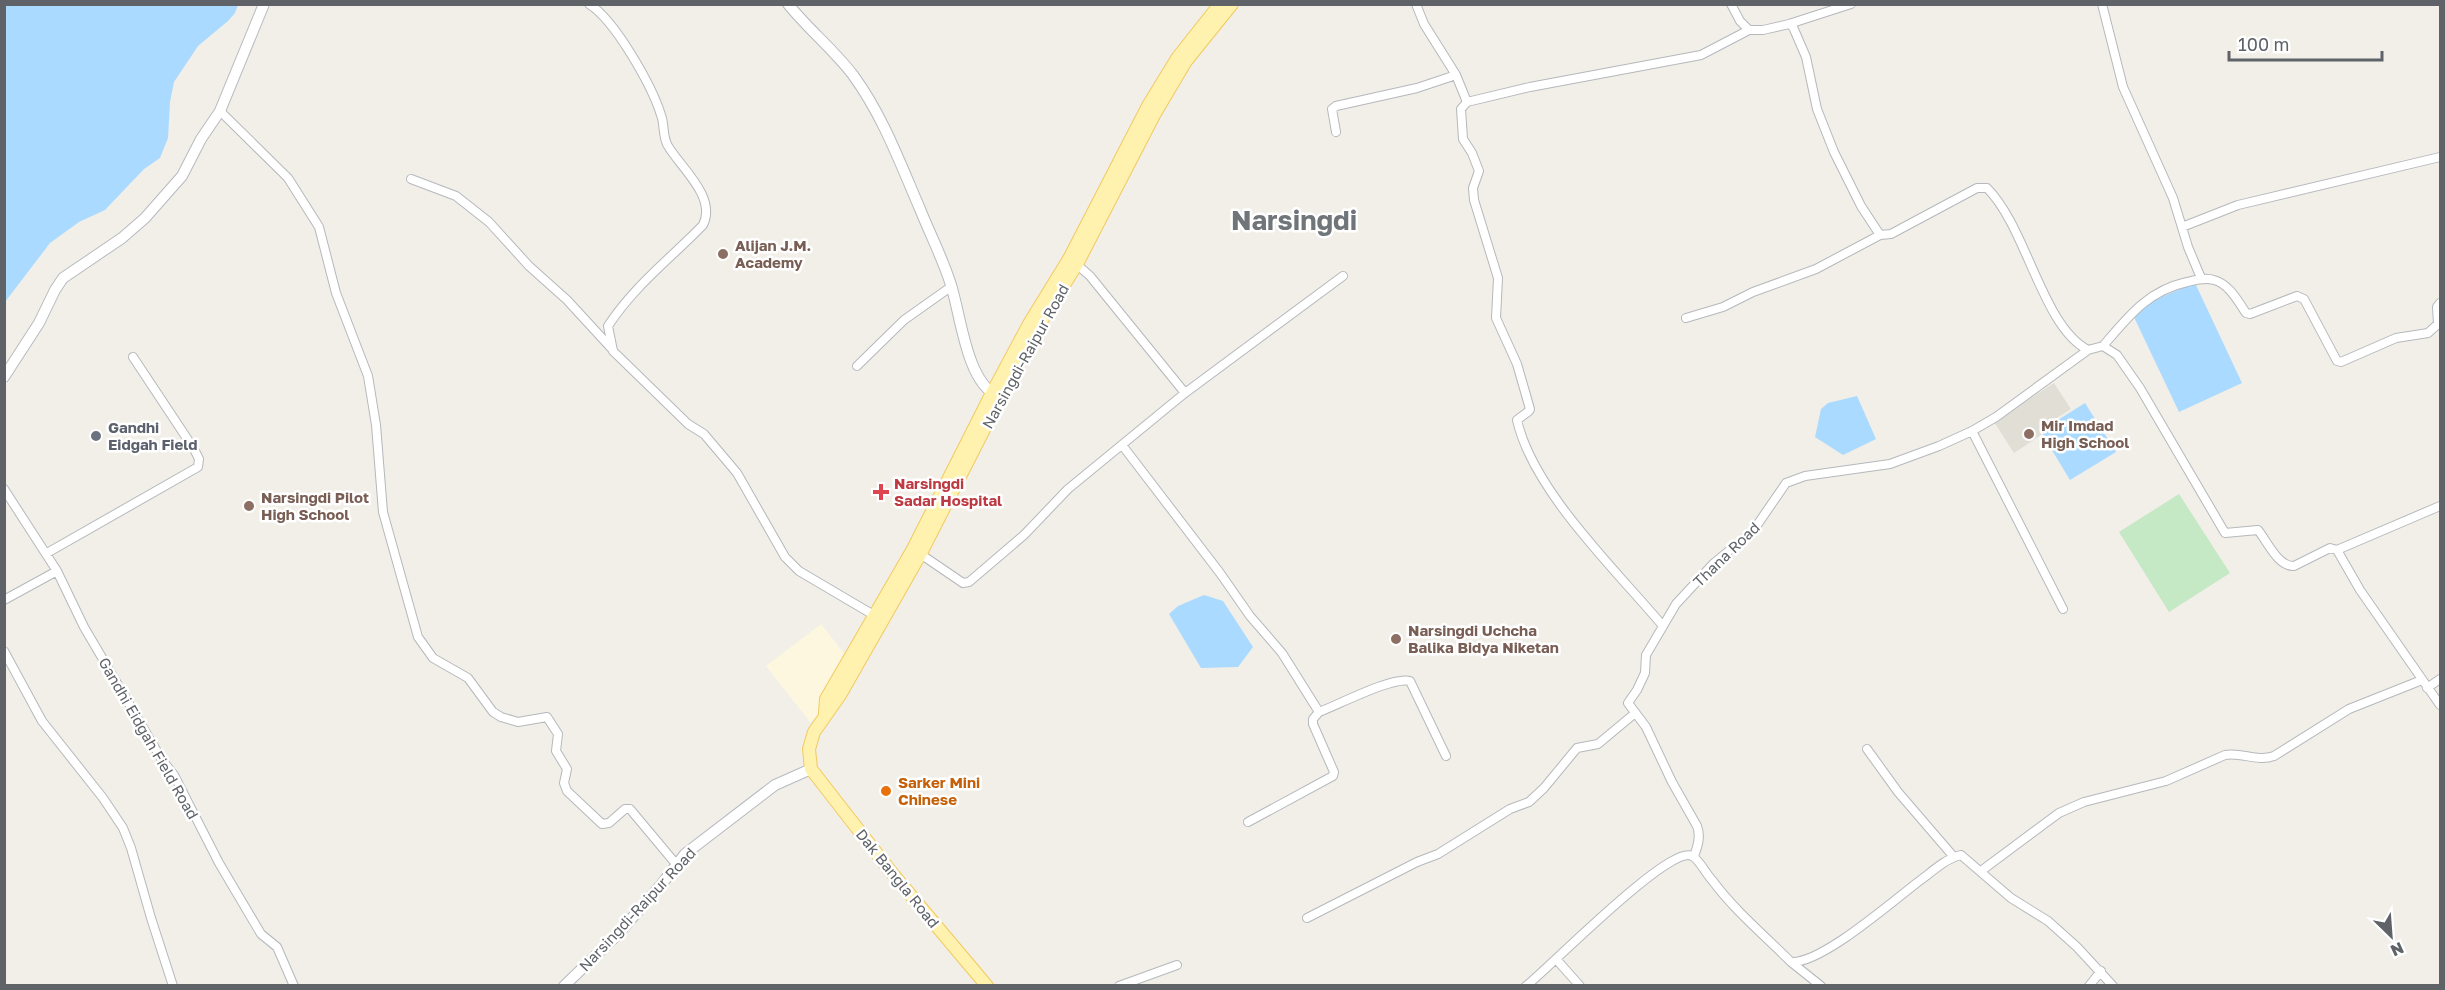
<svg xmlns="http://www.w3.org/2000/svg" width="2445" height="990" viewBox="0 0 2445 990" font-family="'Golos Text',sans-serif">
	<style>
		.commercial { fill: #fef7e0 }
		.education { fill: #e1ded6 }
		.green { fill: #c5e8c5 }
		.water { fill: #aadaff }
		.lines { fill: none; stroke-linecap: round; stroke-linejoin: round }
		.street-casing { stroke: #b5b8bc; stroke-width: 10 }
		.secondary-casing { stroke: #b6babf; stroke-width: 12 }
		.primary-casing { stroke: #f2c960; stroke-width: 14 }
		.street { stroke: #fff; stroke-width: 8 }
		.secondary { stroke: #fff; stroke-width: 10 }
		.primary { stroke: #fff2af; stroke-width: 12 }
		.education-dot { fill: #8d6e63; stroke: #fff; stroke-width: 2 }
		.worship-dot { fill: #6b7280; stroke: #fff; stroke-width: 2 }
		.health-dot { fill: #e0444e; stroke: #fff; stroke-width: 2 }
		.food-dot { fill: #e8710a; stroke: #fff; stroke-width: 2 }
		.labels { text-anchor: middle; dominant-baseline: central; stroke-width: 5; stroke-linejoin: round; paint-order: stroke }
		.education-label { font-size: 15px; font-weight: bold; fill: #785e54; stroke: #fff; text-anchor: start }
		.street-label { font-size: 15px; fill: #5f6368; stroke: #fff }
		.worship-label { font-size: 15px; font-weight: bold; fill: #5b616d; stroke: #fff; text-anchor: start }
		.health-label { font-size: 15px; font-weight: bold; fill: #be3a42; stroke: #fff; text-anchor: start }
		.food-label { font-size: 15px; font-weight: bold; fill: #c56008; stroke: #fff; text-anchor: start }
		.town-label { font-size: 27px; font-weight: bold; fill: #70757a; stroke: #fff }
	</style>
	<rect width="100%" height="100%" fill="#f1efe8"/>
	<path class="commercial" d="M821,624L851,662L828,708L810,722L766,666Z"/>
	<path class="education" d="M2054,383L2071,409L2041,428V435L2014,453L1994,422Z"/>
	<path class="green" d="M2179,494L2230,573L2169,612L2119,532Z"/>
	<path class="water" d="M5,4L238,5L235,13L228,21L198,46L174,82L170,102L168,138L160,158L144,169L105,210L79,222L50,243L5,302Z
		M2195,283L2242,383L2179,412L2133,315L2156,299Z
		M1857,396L1876,439L1843,455L1815,437L1821,409L1828,403Z
		M2085,403L2116,452L2070,480L2044,437L2042,430Z
		M1204,595L1223,601L1253,647L1238,667L1201,668L1169,614L1178,606Z"/>
	<g class="lines">
		<defs>
			<path id="street" d="M589,4C615,20 652,86 661,115C665,125 662,136 668,146C681,168 717,197 703,225C670,259 634,286 608,326L613,351L688,424L704,434L737,473L785,557L799,571L877,617
				M1416,4L1424,24L1456,75L1467,102
				M1731,4L1740,21L1749,30
				M2102,4L2123,87L2173,198L2188,247L2201,278
				M1789,24L1793,27L1806,57L1817,109L1834,152L1861,206L1880,235
				M220,111L288,178L319,227L336,293L368,376L376,425L383,512L418,637L433,658L468,678L493,712L501,717L518,722L547,717L558,734L556,751L567,769L564,783L567,791L602,824L609,823L625,809H630L676,864
				M1336,132L1332,109L1336,106L1417,88L1456,75
				M411,179L456,196L489,222L529,266L567,300L613,350
				M2182,227L2238,205L2440,157
				M1074,262L1090,276L1185,393
				M1686,318L1723,307L1753,292L1816,269L1880,235L1891,234L1977,188H1987C2027,228 2042,326 2088,350L2103,346L2117,355L2140,388L2225,533L2258,530C2267,541 2278,567 2294,566L2330,548L2337,550L2360,590L2440,705
				M2103,346C2128,317 2147,291 2187,282C2195,280 2205,277 2214,280C2229,284 2238,301 2246,313L2250,314L2297,296L2304,299L2337,361L2341,362L2396,338L2428,333L2438,324L2437,307L2440,303
				M857,366L904,320L952,286
				M1972,431L2063,609
				M1122,445L1220,573L1250,616L1282,653L1319,712C1338,705 1393,676 1410,681L1446,756
				M4,489L57,571L84,627L162,760L174,775L219,863L261,934L277,947L294,986
				M2337,550L2440,506
				M916,551L963,583L969,582L1024,535L1068,489L1185,393L1343,276
				M47,553L198,467L199,459L194,449L133,357
				M4,600L57,571
				M1663,626C1616,570 1533,491 1517,420L1529,411L1530,409L1517,364L1496,318L1498,278L1474,200L1473,188L1479,171L1472,153L1463,139L1461,109L1467,102L1530,87L1701,55L1749,30H1763L1789,24L1851,4
				M4,651L42,721L103,798L123,828L131,848L151,918L173,986
				M2427,688L2440,679
				M1867,749L1898,792L1953,856
				M1248,822L1333,776L1334,772L1313,724V719L1319,712
				M1694,856C1698,846 1701,836 1697,826L1672,782L1646,727L1628,703L1637,690L1645,673L1646,655L1676,604L1714,563L1753,531L1786,483L1805,476L1890,464L1939,446L1972,431L1996,417L2088,350
				M1981,871L2059,813L2084,802L2166,781L2225,755C2242,752 2257,762 2274,756L2349,709L2422,680
				M1307,918L1417,862L1438,854L1510,809L1529,802L1544,788L1577,748L1598,744L1634,714
				M1556,959L1580,986
				M1791,962L1821,986
				M1119,986L1177,965
				M1526,986C1549,968 1670,844 1692,856C1699,859 1706,874 1712,880C1735,911 1764,935 1791,962C1823,964 1898,896 1926,876C1936,868 1948,858 1961,855L2011,898L2048,921L2077,947L2113,986
				M2089,986L2101,971"/>
			<path id="secondary" d="M788,4C808,29 834,50 853,75C883,116 900,163 920,209C930,234 943,259 951,285C961,316 966,380 997,396
				M4,377L39,323L55,290L63,278L122,238L145,218L182,176L201,139L220,111L264,4
				M564,986L617,935L661,885L685,854L775,785L811,769"/>
			<path id="primary" d="M825,713L826,699L913,549L992,393L1029,324L1069,259L1148,106L1178,57L1220,4
				M987,986L892,873L811,769L809,749L814,732L840,695L921,553L1000,398L1037,328L1077,264L1154,115L1186,61L1232,4"/>
		</defs>
		<use href="#street" class="street-casing"/>
		<use href="#secondary" class="secondary-casing"/>
		<use href="#primary" class="primary-casing"/>
		<use href="#street" class="street"/>
		<use href="#secondary" class="secondary"/>
		<use href="#primary" class="primary"/>
	</g>
	<g class="education-dot">
		<circle cx="723" cy="254" r="6"/>
		<circle cx="2029" cy="434" r="6"/>
		<circle cx="249" cy="506" r="6"/>
		<circle cx="1396" cy="639" r="6"/>
	</g>
	<circle class="worship-dot" cx="96" cy="436" r="6"/>
	<path class="health-dot" d="M878 483h6v6h6v6h-6v6h-6v-6h-6v-6h6z"/>
	<circle class="food-dot" cx="886" cy="791" r="6"/>
	<g class="labels">
		<g class="education-label">
			<text x="735" y="245">Alijan J.M.<tspan x="735" dy="17">Academy</tspan></text>
			<text x="2041" y="425">Mir Imdad<tspan x="2041" dy="17">High School</tspan></text>
			<text x="261" y="497">Narsingdi Pilot<tspan x="261" dy="17">High School</tspan></text>
			<text x="1408" y="630">Narsingdi Uchcha<tspan x="1408" dy="17">Balika Bidya Niketan</tspan></text>
		</g>
		<g class="street-label">
			<text transform="translate(1025 356) rotate(-61)">Narsingdi-Raipur Road</text>
			<text transform="translate(1726 554) rotate(-44)">Thana Road</text>
			<text transform="translate(149 738) rotate(60)">Gandhi Eidgah Field Road</text>
			<text transform="translate(898 878) rotate(51)">Dak Bangla Road</text>
			<text transform="translate(637 909) rotate(-47)">Narsingdi-Raipur Road</text>
		</g>
		<g class="worship-label">
			<text x="108" y="427">Gandhi<tspan x="108" dy="17">Eidgah Field</tspan></text>
		</g>
		<g class="health-label">
			<text x="894" y="483">Narsingdi<tspan x="894" dy="17">Sadar Hospital</tspan></text>
		</g>
		<g class="food-label">
			<text x="898" y="782">Sarker Mini<tspan x="898" dy="17">Chinese</tspan></text>
		</g>
		<g class="town-label">
			<text x="1294" y="220">Narsingdi</text>
		</g>
	</g>
	<rect width="2445" height="990" fill="none" stroke="#5f6368" stroke-width="12"/>
	<g transform="translate(2391 936) rotate(155)" stroke="#ffffff" stroke-width="4.5" paint-order="stroke">
	<path d="M0-4.5L10 22L0 15L-10 22Z" fill="#5f6368"/>
	<text y="-9" font-size="16" font-weight="bold" text-anchor="middle" fill="#5f6368">N</text>
	</g>
	<path d="M2229 51v9h153v-9" fill="none" stroke="#5f6368" stroke-width="3"/>
	<text x="2238" y="51" font-size="18" fill="#5f6368" stroke="#ffffff" stroke-width="4.5" paint-order="stroke">100 m</text>
</svg>
